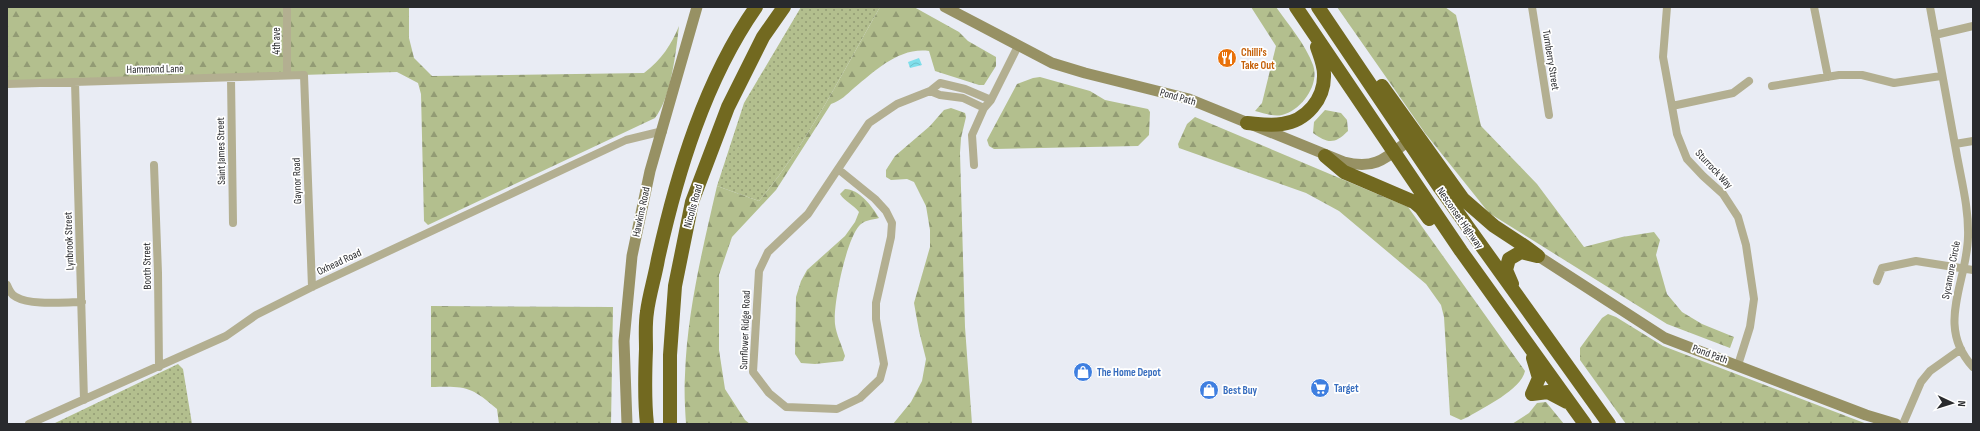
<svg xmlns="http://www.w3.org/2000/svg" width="1980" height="431" viewBox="0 0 1980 431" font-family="'Sofia Sans Condensed',sans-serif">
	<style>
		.grass { fill: url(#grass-dots) }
		.forest { fill: url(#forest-firs) }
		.water { fill: url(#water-waves) }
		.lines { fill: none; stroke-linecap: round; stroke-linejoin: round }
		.street { stroke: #b3af91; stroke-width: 8 }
		.secondary { stroke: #979164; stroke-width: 11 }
		.highway { stroke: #726920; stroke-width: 14 }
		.labels { text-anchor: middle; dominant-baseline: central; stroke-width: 3.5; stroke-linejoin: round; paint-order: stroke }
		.street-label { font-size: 11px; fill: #292a2d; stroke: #fff }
		.food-label { font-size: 11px; font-weight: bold; fill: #c56008; stroke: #fff; text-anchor: start }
		.shop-label { font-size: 11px; font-weight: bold; fill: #366cbe; stroke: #fff; text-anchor: start }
	</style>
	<defs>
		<pattern id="grass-dots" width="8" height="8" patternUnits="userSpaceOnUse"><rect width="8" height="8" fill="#b3bf8e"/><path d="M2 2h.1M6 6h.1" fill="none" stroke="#929b74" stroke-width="1.8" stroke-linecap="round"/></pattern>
		<pattern id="forest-firs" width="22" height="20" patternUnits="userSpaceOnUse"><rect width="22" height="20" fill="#b3bf8e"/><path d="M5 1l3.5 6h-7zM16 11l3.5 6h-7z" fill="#929b74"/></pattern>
		<pattern id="water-waves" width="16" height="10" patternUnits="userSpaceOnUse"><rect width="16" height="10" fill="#7fdfeb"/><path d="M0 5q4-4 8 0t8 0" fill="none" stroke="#6ec0ca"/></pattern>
	</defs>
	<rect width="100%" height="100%" fill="#e9ecf4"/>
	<path class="grass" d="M801,7H880C842,73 808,143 759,201L717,186L744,103Z
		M178,364L183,369L192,424H53Z"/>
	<path class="forest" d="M7,7H409V38L414,58L432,76L644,73C662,59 671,45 679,26C676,52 671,98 655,118L428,225L424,221L421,94L418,83L397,72L7,84Z
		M880,7H914L959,32L968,41L996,57V66L984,85H979L935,71L929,51C899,47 875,71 854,88C846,95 842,100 831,104L776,190L732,237L719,275V350L725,389L745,420L750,424H686C685,408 684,391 685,375C687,312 703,247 717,186L759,201C808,143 842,73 880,7Z
		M1251,7H1276C1288,24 1306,45 1313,65C1320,84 1302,110 1282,115C1274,117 1263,113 1255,111L1262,103L1276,46Z
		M1337,7H1445L1456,15L1481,126L1537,184L1584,247L1622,237L1654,232L1660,240L1656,255L1667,294L1682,312L1702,324L1734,337L1730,348L1667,324L1489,213L1425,133Z
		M1040,77L1090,91L1105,100L1148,109L1150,112L1149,135L1138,146L994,149L989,146L987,140L1017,84L1033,78Z
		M951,108L965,113L966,117L961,138L960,153L965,327L972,424H893L911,402L922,381L926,359L919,331L914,303L930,247V230L926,206L914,182L907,179L891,180L886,177V170L895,156L930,126L944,110Z
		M1325,110L1341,113L1347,120L1348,131C1335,144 1328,144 1313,133L1314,122Z
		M1195,117L1408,207L1525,371C1521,390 1484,407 1468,417L1461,420L1450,415L1444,317L1441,305L1426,284L1339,211L1306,193L1179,148L1178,144L1187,124Z
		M845,189C859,189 872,206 879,218C872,220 864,220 859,226C846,241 833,304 835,324C836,334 842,346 845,356L843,361L815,364L801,363L795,354L796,297L801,281L807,270L845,236L855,222L859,212C853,204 845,202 840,194Z
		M431,306L613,307L611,424H499L497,409C471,386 465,386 431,387Z
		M1608,314L1616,317L1663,346L1867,424H1626L1580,360V348L1602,318Z
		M1546,402L1564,424H1512L1529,413L1537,403Z"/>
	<path class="water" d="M919,58L922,65L910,68L908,62Z"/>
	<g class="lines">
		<path class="street" d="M1532,7L1549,115
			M1667,7L1663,57L1677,134L1687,159L1703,176L1723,194L1738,217L1746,245L1754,299L1750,327L1738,365
			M1814,7L1828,77
			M1930,7C1939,57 1948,106 1957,156C1962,183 1969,210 1968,237C1967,283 1935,326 1973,367
			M1935,35L1973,26
			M287,75V7
			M231,78L233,223
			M75,82L84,400
			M7,84L304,75L312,287
			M1772,86L1839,75H1862L1894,83L1941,76
			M1672,106L1733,93L1749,81
			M984,108L963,98L940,95L930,91L940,83L965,89L991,100
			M1955,144L1973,141
			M154,165L158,273L159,367
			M974,165L972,135L984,108L991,100L1018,46
			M838,169L875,199L886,211L892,223L891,237L876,303V319L884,364L880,379L860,398L837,409L786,407L769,393L753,372L759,271L768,252L808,214Z
			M838,169L869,123L897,104L930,91
			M1877,281L1882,268L1916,261L1973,270
			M7,285C9,290 11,295 16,297C32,306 64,302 82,302
			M29,424L226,336L256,315L312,287L626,140L663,131
			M1903,424L1921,382L1930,371L1961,349"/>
		<path class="secondary" d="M945,7L1052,63L1085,73L1189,99L1344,162C1374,170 1385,159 1408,141
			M1538,256L1665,338L1866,415L1896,424
			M627,424L624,341L632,256L650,171L697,7"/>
		<path class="highway" d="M1296,7L1461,251L1585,424
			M1318,7L1440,188L1609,424
			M1382,86L1463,199L1494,226L1526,247L1538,256
			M1247,123C1259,124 1270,126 1282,124C1306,121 1325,99 1324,74C1324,65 1320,56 1317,47
			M1325,156L1344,172L1414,202L1421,208L1429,219
			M1512,284L1506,270L1509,259L1521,252L1537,256
			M1532,394L1539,378L1533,358
			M1532,394L1548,392L1567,402
			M647,424C644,399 645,374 646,349C646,337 645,324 647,312C649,295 655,277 658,259C677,173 705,80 756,7
			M670,424V355L675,286L692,202L728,107L763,37L784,7"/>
	</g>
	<defs>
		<symbol id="restaurant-disc" viewBox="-11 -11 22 22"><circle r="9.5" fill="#e8710a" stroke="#fff"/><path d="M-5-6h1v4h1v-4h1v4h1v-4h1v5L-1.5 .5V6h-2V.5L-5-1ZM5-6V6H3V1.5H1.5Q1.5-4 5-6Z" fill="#fff"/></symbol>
		<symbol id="shop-disc" viewBox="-11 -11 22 22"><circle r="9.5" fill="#3f7fe0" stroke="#fff"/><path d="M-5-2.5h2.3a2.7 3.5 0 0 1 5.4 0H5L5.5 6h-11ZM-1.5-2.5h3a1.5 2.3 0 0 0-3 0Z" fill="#fff"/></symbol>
		<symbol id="supermarket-disc" viewBox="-11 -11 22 22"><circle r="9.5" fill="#3f7fe0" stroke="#fff"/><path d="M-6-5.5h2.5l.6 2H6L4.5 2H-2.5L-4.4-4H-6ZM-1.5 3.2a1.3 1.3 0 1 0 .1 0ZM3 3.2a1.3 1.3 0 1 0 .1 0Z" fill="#fff"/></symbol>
	</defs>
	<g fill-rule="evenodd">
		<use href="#restaurant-disc" x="1216" y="47" width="22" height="22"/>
		<use href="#shop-disc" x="1072" y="361" width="22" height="22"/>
		<use href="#supermarket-disc" x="1309" y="377" width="22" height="22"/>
		<use href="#shop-disc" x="1198" y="379" width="22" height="22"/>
	</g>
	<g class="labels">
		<g class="street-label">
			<text transform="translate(276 41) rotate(-90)">4th ave</text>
			<text transform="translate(1551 60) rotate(81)">Turnberry Street</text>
			<text transform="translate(155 69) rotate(-1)">Hammond Lane</text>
			<text transform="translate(1178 97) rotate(16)">Pond Path</text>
			<text transform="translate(221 151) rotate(-91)">Saint James Street</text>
			<text transform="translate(1714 169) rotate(47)">Sturrock Way</text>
			<text transform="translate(297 181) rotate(-92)">Gaynor Road</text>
			<text transform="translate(693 206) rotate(-75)">Nicolls Road</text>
			<text transform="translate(641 212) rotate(-78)">Hawkins Road</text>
			<text transform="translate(1460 218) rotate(55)">Nesconset Highway</text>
			<text transform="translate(69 241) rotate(-92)">Lynbrook Street</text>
			<text transform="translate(339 262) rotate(-25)">Oxhead Road</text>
			<text transform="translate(147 266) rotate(-91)">Booth Street</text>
			<text transform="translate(1951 270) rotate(-79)">Sycamore Circle</text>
			<text transform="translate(745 330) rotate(-88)">Sunflower Ridge Road</text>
			<text transform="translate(1710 354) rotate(20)">Pond Path</text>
		</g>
		<g class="food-label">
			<text x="1241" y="52">Chilli's<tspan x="1241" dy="13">Take Out</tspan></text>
		</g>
		<g class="shop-label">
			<text x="1097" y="372">The Home Depot</text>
			<text x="1334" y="388">Target</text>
			<text x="1223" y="390">Best Buy</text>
		</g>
	</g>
	<rect width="1980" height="431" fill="none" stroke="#292a2d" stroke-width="16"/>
	<g transform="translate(1952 403) rotate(94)" stroke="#ffffff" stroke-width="3" paint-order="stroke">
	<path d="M0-3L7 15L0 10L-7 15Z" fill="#292a2d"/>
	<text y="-6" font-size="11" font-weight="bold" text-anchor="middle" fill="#292a2d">N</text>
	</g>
</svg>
